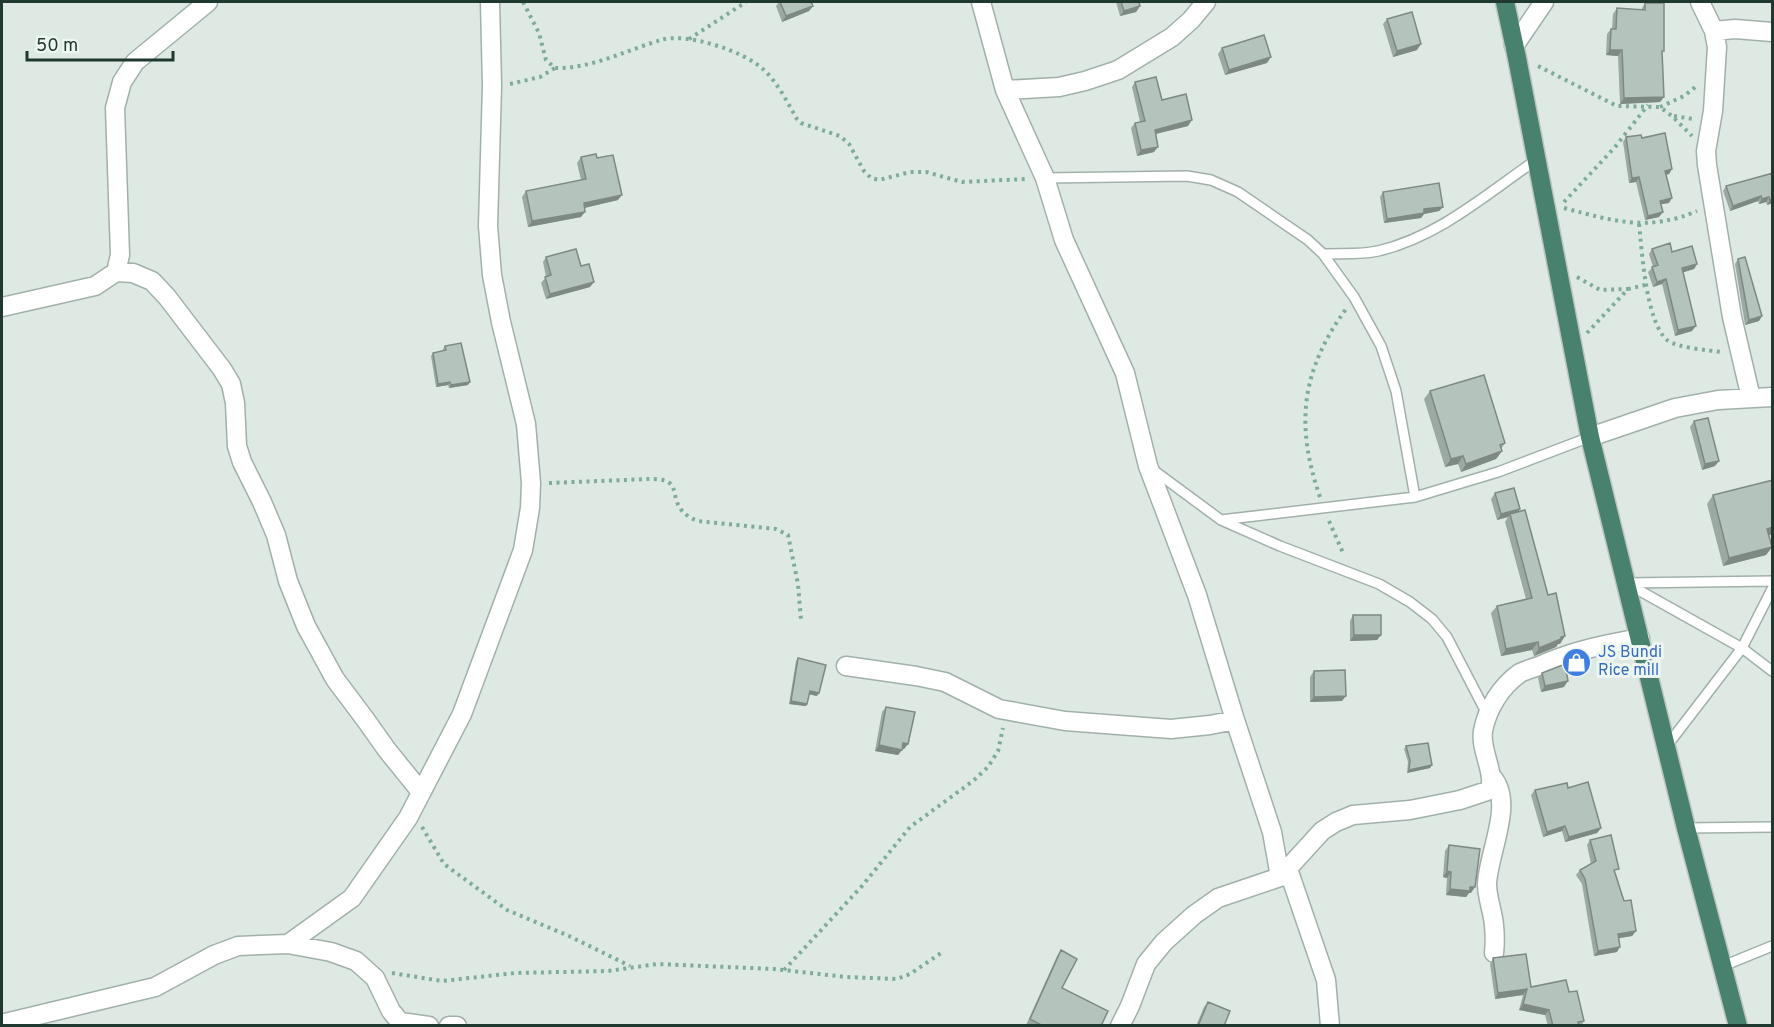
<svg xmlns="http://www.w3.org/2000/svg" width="1774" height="1027" viewBox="0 0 1774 1027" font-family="Overpass,sans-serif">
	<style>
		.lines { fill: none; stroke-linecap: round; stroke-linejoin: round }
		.service-casing { stroke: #a1b1aa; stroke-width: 12 }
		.minor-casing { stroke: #a1b1aa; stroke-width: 21 }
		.trunk-casing { stroke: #bcc4c1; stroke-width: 21 }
		.path { stroke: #7fac9a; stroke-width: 4; stroke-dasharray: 3 4.5; stroke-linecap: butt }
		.service { stroke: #fff; stroke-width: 9 }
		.minor { stroke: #fff; stroke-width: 18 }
		.trunk { stroke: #48816e; stroke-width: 18 }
		.wall { fill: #9ba9a2 }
		.shaded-wall { fill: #7e8984 }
		.building { fill: #b4c4bc; stroke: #7e8984; stroke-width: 1.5 }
		.labels { text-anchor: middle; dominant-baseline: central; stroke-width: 6; stroke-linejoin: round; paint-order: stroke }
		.shop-label { font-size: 16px; fill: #366cbe; stroke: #eef6f2; text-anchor: start }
	</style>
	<rect width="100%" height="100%" fill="#dee9e3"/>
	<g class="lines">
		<defs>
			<path id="service" d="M1045,178L1187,176L1211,180L1238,192L1308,240L1323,254L1354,297L1381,346L1396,391L1415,497
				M1323,254C1341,253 1361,255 1378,251C1438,237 1487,194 1536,160
				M1152,469L1221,520L1280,546L1379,584L1410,602L1432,619L1447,637L1487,714
				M1221,520L1415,497L1498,472L1590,437
				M1626,583L1742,648L1772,671
				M1628,583L1772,581
				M1666,747L1742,648L1772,589
				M1686,828L1772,827
				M1723,966L1772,946"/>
			<path id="minor" d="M981,2L1005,90L1045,178L1064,240L1125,373L1148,466L1197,595L1235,720L1272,832L1280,877
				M1700,2L1714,31L1717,47L1713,111L1706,151L1707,165L1732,317L1751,398
				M1714,31L1735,29L1772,32
				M1514,46L1544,2
				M1005,90L1059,87L1085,81L1118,70L1172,37L1191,20L1206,2
				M116,272L133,273L152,281L167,297L222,369L231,384L235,403L237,446L242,462L262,502L276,535L288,581L306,626L335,679L365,719L387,750L421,792
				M2,307L95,286L116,272L120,255L115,108L122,82L135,62L208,2
				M1590,437L1675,408L1718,400L1772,397
				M846,666L916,676L945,682L999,709L1065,721L1171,729L1210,725L1235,720
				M1492,777C1515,803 1488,853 1487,884C1487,898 1493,912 1494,925C1495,935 1495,944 1494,953
				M1288,869L1326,980L1330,1026
				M288,944L352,898L408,818L462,714L523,550L530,508L531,483L526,424L501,322L492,275L488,226L492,86L490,2
				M5,1023L155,987L214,955L238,946L288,944L331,952L356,961L375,978L391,1011L400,1022L429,1026
				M449,1026H457
				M1120,1026L1130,1006L1146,964L1164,942L1194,915L1218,898L1280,877L1322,831L1336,822L1353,815L1410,810L1460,800L1490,790C1495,770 1480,751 1483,731C1487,709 1501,686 1520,673C1528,669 1538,667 1546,663C1576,650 1607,644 1640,638"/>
			<path id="trunk" d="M1505,2L1517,58L1590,437L1686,828L1738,1026"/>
		</defs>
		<use href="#service" class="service-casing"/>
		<use href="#minor" class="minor-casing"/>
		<use href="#trunk" class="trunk-casing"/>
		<path class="path" d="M523,2L539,33L546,60L555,68C591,69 627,50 661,40C686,32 744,51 764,70C778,83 787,102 797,119L801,123L840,136L849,144L864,171L871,178L879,180L910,172H926L962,182L1026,179
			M689,39L746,2
			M1538,66L1617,106L1660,107L1672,116L1692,136
			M510,84L540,77L555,68
			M1660,107L1684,96L1698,85
			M1674,116L1693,119
			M1564,202L1615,147L1648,105
			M1564,208C1613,221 1648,232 1697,211
			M1639,224C1642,251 1646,322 1667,340C1677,348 1708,350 1721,352
			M1577,277L1600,290L1628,289
			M1587,333L1628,289L1645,285
			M549,483L649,479C655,479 663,479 668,482C680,488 668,510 698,521L776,529L788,535L798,584L801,620
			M1320,497C1295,425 1301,371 1346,309
			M1329,521L1344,555
			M422,827L444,864L507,910L569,936L630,966
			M784,970L862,886L910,827L973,781L988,767L998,751L1003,728
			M392,973L442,981L515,973L608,971L657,964L774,969L846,977L897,979L910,974L944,951"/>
		<use href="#service" class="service"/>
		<use href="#minor" class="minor"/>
		<use href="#trunk" class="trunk"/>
	</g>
	<path class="wall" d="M779,2H811L813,6L809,11L782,22L776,6Z
		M1116,2H1139L1140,6L1136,12L1120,16Z
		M1645,3L1662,54L1664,97L1660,102L1620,104L1618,56L1606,55L1607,34L1611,29H1612L1613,14L1617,8L1641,10Z
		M1387,19L1417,50L1393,57L1383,24Z
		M1222,48L1267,63L1225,75L1218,54Z
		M1135,82L1188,126L1156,134L1154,152L1137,156L1131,128L1135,123L1140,122L1132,87Z
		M1626,137L1642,138L1672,169L1669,174L1666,175L1669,203L1661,204L1659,217L1645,220L1636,182L1629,183L1623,142Z
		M581,157L597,158L618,200L584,208L581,217L528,227L522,197L526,191L581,180L577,163Z
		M1773,173V203L1767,205L1766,202L1759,204L1758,201L1730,211L1723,191L1726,186Z
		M1383,192L1443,207L1439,211L1424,214L1421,218L1384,223L1380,197Z
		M1652,249L1672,252L1697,264L1694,269L1683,272L1692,331L1675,336L1662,284L1653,287L1648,272L1653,267L1649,254Z
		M546,257L581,266L590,287L546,299L541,283L546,277L543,262Z
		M1738,259L1762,316L1759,321L1745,325L1735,264Z
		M445,346L468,385L449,388L448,385L436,387L431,356L433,353L443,351V349Z
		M1430,391L1505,443L1501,449L1502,451L1496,459L1461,472L1458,464L1445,467L1424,399Z
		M1694,421L1715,466L1702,470L1690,427Z
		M1773,480V534L1769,535L1772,547L1766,555L1723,566L1707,504L1713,495Z
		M1495,493L1518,512L1560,644H1558L1556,647L1534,656L1532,650L1501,656L1491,613L1497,606L1526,599L1505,522L1508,517L1497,520L1491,499Z
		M1353,615L1381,635L1377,640L1350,641V621Z
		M798,658L817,696L809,694L807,704L806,706L789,704L796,661Z
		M1314,671L1342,701L1310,702V677Z
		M1542,673L1564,687L1541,692L1538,678Z
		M886,707L908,744L904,749H902L898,755L875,751L882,712Z
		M1406,746L1432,765L1430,768L1407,773L1408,762L1404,749Z
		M1568,788L1601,828L1597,833L1565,842L1562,831L1543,837L1531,795L1535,790Z
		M1590,840L1616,874L1624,901L1636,931L1632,936L1619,938L1617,952L1594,956L1582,884L1576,875L1580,870L1591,864L1587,845Z
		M1449,845L1471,893H1469L1466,897L1446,895L1447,878L1443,877L1445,851Z
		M1061,950L1062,988L1101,1026L1026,1025L1057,956Z
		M1493,958L1531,987L1569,992L1584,1021L1581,1026H1548L1545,1015L1519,1010L1523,995L1495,999L1490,964Z
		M1208,1002L1224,1026H1196L1204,1007Z"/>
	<path class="shaded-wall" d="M813,6L809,11L782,22L786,16Z
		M1140,6L1136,12L1120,16L1124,11Z
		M1421,44L1417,50L1393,57L1397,51Z
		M1610,50H1622L1618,56L1606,55Z
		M1271,57L1267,63L1225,75L1229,70Z
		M1664,97L1660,102L1620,104L1624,98Z
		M1192,120L1188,126L1151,135L1155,130Z
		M1158,147L1154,152L1137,156L1141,150Z
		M1672,169L1669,174L1662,176L1665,171Z
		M1639,177L1636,182L1629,183L1632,178Z
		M622,195L618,200L580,209L584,203Z
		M1761,196L1758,201L1730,211L1733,206Z
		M1769,197L1766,202L1759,204L1762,199Z
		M1672,198L1669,203L1656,205L1660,201Z
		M1773,199V203L1767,205L1770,200Z
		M1443,207L1439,211L1424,214L1421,218L1384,223L1387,219L1424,209Z
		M585,212L581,217L528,227L532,221Z
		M1663,212L1659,217L1645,220L1648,216Z
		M1697,264L1694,269L1678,274L1682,268Z
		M1666,279L1662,284L1653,287L1657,282Z
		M594,282L590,287L546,299L550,294Z
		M1762,316L1759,321L1745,325L1749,320Z
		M1696,326L1692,331L1675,336L1678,330Z
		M450,382L448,385L436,387L438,384Z
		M470,382L468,385L449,388L451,385Z
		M1502,451L1496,459L1461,472L1466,464Z
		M1463,456L1458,464L1445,467L1451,459Z
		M1719,461L1715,466L1702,470L1705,464Z
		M1520,509L1516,515L1510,514L1508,517L1497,520L1501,514Z
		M1773,527V534L1761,537L1767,529Z
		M1772,547L1766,555L1723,566L1729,558Z
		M1354,635H1381L1377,640L1350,641Z
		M1565,636L1560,644H1558L1556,647L1534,656L1539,648L1561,637Z
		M1538,642L1532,650L1501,656L1506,649Z
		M1568,681L1564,687L1541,692L1545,686Z
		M810,691L819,693L817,696L808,694Z
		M1346,696L1342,701L1310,702L1314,697Z
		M791,701L807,704L806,706L789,704Z
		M903,743L908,744L904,749L899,748Z
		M879,745L902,750L898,755L875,751Z
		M1432,765L1430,768L1407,773L1409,770Z
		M1565,826L1562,831L1543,837L1547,832Z
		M1601,828L1597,833L1565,842L1569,837Z
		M1447,871L1451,872L1447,878L1443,877Z
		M1470,887H1475L1471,893H1469L1466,897L1446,895L1450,889Z
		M1636,931L1632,936L1614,939L1618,934Z
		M1620,947L1617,952L1594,956L1598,951Z
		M1527,989L1523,995L1495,999L1498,993Z
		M1523,1004L1549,1010L1545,1015L1519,1010Z"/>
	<path class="building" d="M780,2H811L813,6L786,16Z
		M1121,2H1139L1140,6L1124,11Z
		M1645,3H1664V51H1662L1664,97L1624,98L1622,50H1610L1611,29H1616L1617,8L1645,10Z
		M1412,12L1421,44L1397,51L1387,19Z
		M1264,35L1271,57L1229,70L1222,48Z
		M1156,77L1162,100L1186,94L1192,120L1155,130L1158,147L1141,150L1135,123L1145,121L1135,82Z
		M1665,133L1672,169L1665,171L1672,198L1660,201L1663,212L1648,216L1639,177L1632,178L1626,137L1641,135L1642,138Z
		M596,154L597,158L613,155L622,195L584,203L585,212L532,221L526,191L586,179L581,157Z
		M1773,173V199L1770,200L1769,197L1762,199L1761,196L1733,206L1726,186Z
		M1439,183L1443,207L1424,209V213L1387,219L1383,192Z
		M1670,243L1672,252L1692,246L1697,264L1682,268L1696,326L1678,330L1666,279L1657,282L1652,267L1658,265L1652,249Z
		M576,249L581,266L589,264L594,282L550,294L545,277L551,275L546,257Z
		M1745,257L1762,316L1749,320L1738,259Z
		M461,343L470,382L451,385L450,382L438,384L433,353L446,350L445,346Z
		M1484,375L1505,443L1500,445L1502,451L1466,464L1463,456L1451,459L1430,391Z
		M1708,418L1719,461L1705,464L1694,421Z
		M1773,480V527L1767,529L1772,547L1729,558L1713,495Z
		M1514,488L1520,509L1501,514L1495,493Z
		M1525,510L1548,595L1556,593L1565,636L1561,637V639L1539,648L1538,642L1506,649L1497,606L1532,598L1510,514Z
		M1353,615H1381V635H1354Z
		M798,658L826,665L819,693L810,691L807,704L791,701Z
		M1565,664L1568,681L1545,686L1542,673Z
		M1345,670L1346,696L1314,697V671Z
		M886,707L915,712L908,744L903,743L902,750L879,745Z
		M1428,743L1432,765L1409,770L1410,760L1406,746Z
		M1588,782L1601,828L1569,837L1565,826L1547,832L1535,790L1567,783L1568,788Z
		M1611,835L1619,869L1614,870L1624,901L1631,900L1636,931L1618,934L1620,947L1598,951L1585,879L1580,870L1596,861L1590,840Z
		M1449,845L1480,849L1475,887H1470V891L1450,889L1451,872L1447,871Z
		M1061,950L1077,959L1062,988L1108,1011L1101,1026H1043L1030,1019Z
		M1526,954L1531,987L1566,980L1569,992L1577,991L1584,1021L1578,1022L1579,1026H1553L1549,1010L1523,1004L1527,989L1498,993L1493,958Z
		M1208,1002L1230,1011L1224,1026H1198Z"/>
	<defs>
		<symbol id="shop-disc" viewBox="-11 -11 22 22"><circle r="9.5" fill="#3f7fe0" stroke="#eef6f2"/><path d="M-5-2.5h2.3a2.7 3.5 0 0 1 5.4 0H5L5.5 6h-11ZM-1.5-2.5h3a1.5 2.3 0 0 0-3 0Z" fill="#fff"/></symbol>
	</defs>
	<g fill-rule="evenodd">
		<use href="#shop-disc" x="1560" y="646" width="33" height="33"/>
	</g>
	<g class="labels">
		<g class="shop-label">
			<text x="1598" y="653">JS Bundi<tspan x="1598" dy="18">Rice mill</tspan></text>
		</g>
	</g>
	<rect width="1774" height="1027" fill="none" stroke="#203930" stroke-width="6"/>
	<path d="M27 51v9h146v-9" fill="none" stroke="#203930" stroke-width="3"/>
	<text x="36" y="51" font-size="18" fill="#203930" stroke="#eef6f2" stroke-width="4.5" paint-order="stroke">50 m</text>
</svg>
